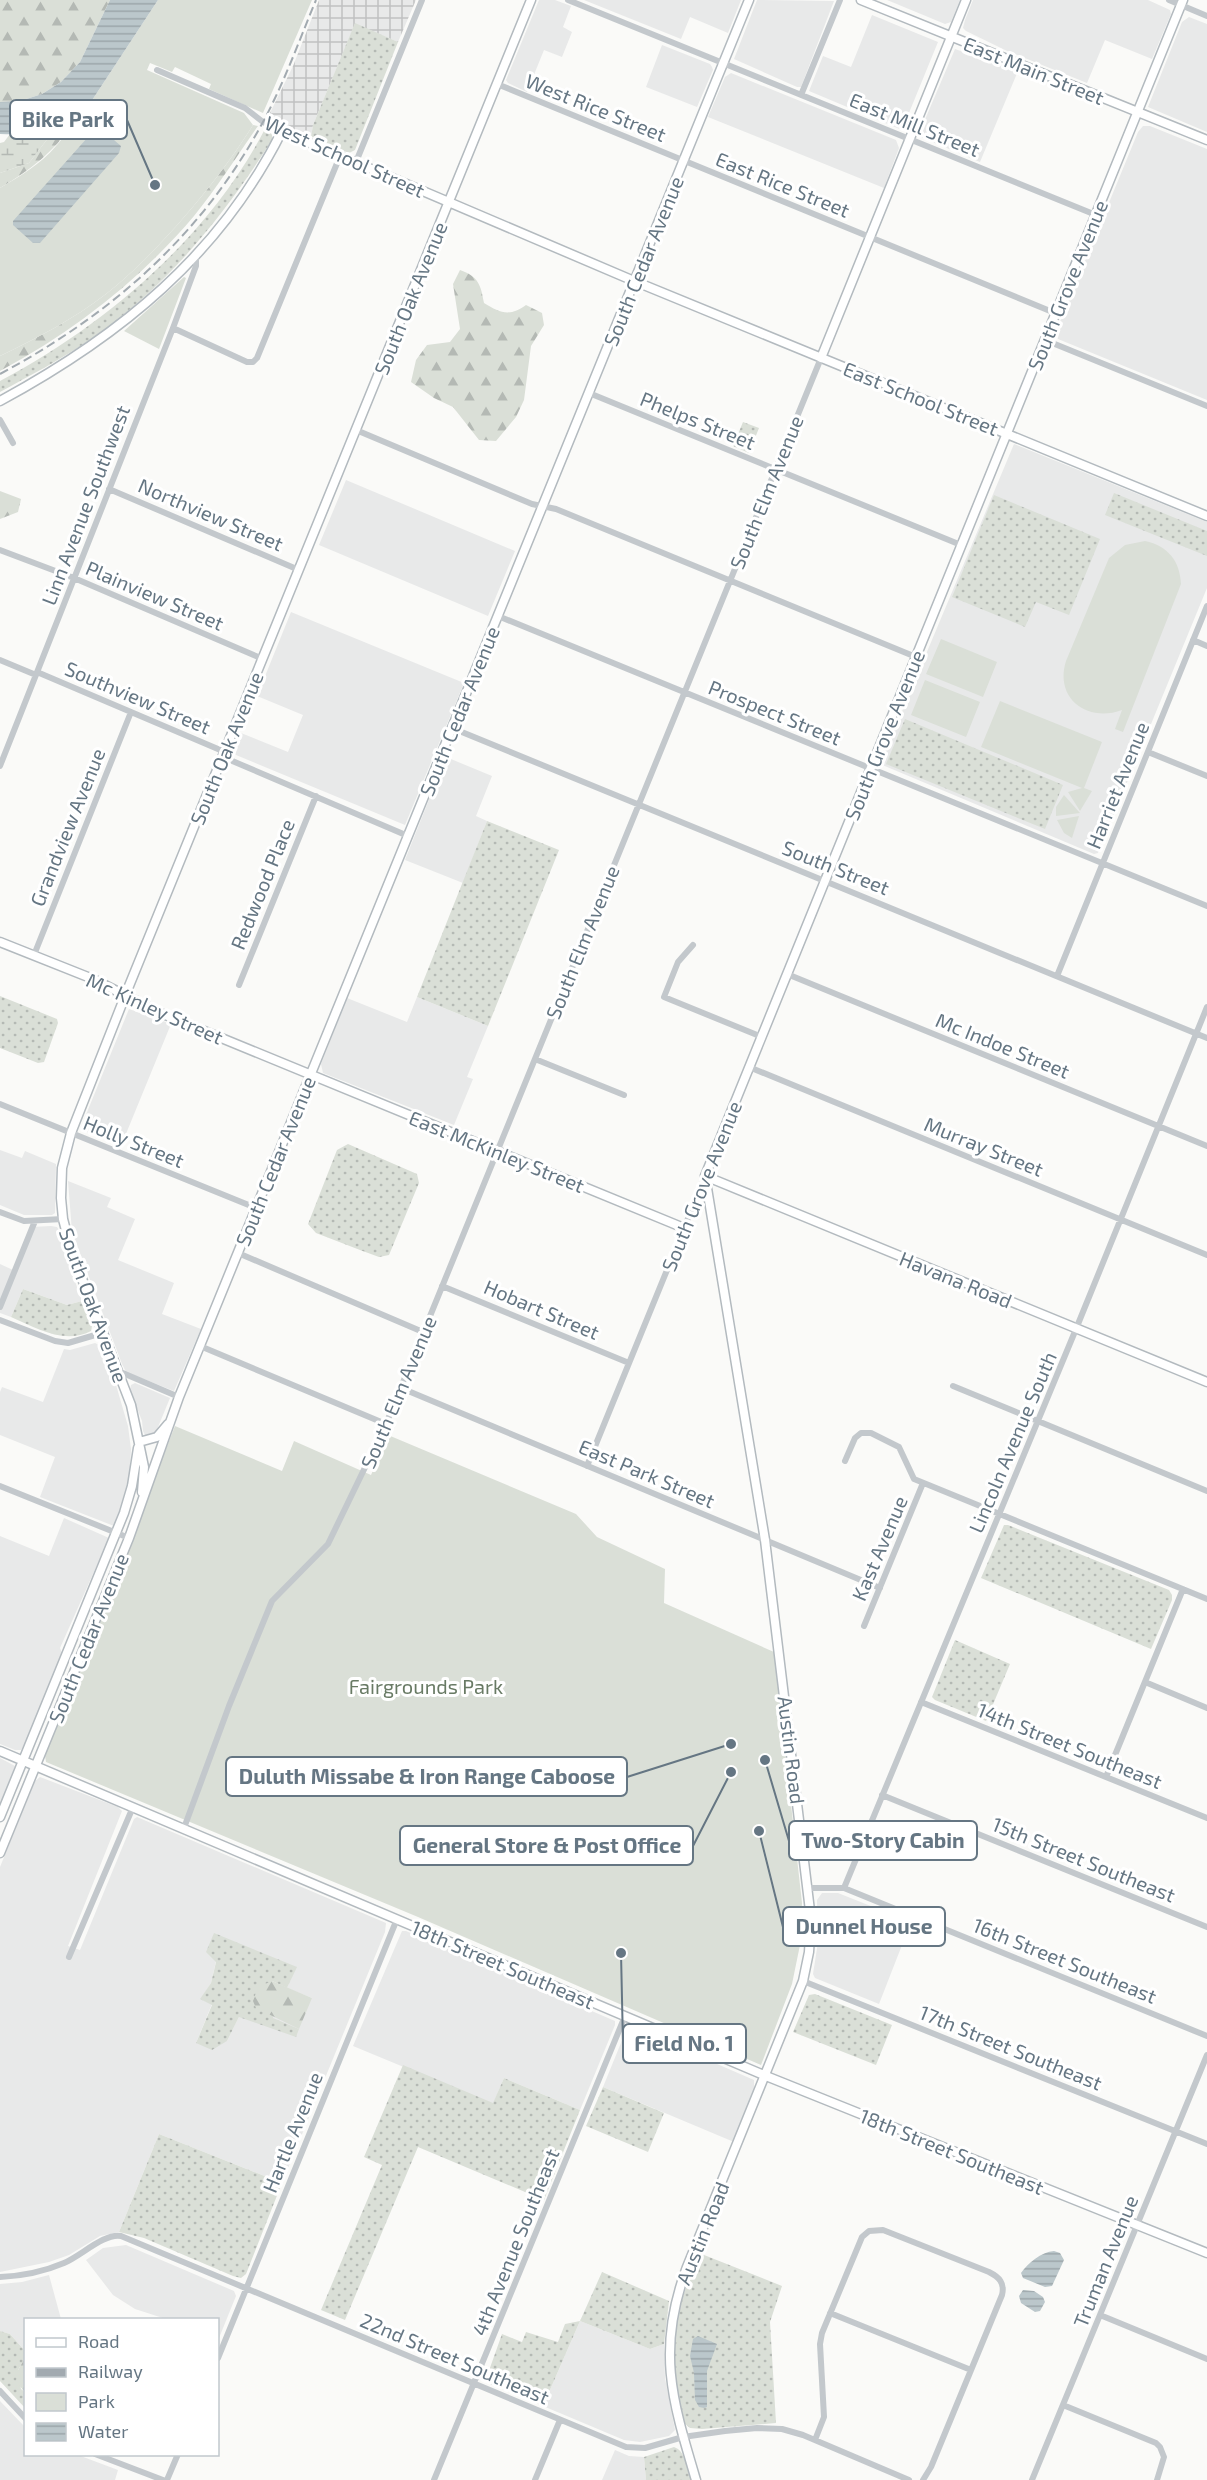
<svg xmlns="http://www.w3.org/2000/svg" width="1207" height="2480" viewBox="0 0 1207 2480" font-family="'Exo 2',sans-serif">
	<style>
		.built { fill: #e8e9e9; fill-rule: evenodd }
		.industrial { fill: url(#industrial-grid) }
		.grass { fill: url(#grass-dots) }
		.forest { fill: url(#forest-firs) }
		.wetland { fill: url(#wetland-marsh) }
		.green { fill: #dadfd7 }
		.water { fill: url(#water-rules) }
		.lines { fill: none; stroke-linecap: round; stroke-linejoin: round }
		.secondary-casing { stroke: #b3babf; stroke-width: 11 }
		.street { stroke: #c3c8cc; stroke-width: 6 }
		.secondary { stroke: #fff; stroke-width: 8 }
		.rail { stroke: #a2aab0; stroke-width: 2; stroke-dasharray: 9 4.5; stroke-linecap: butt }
		.labels { text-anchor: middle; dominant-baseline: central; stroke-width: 6; stroke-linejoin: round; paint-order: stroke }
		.street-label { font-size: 20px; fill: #657683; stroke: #fff }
		.park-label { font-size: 20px; fill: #687a64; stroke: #fff }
		.leader { fill: none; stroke: #657683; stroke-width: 2 }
		.callout-dot { fill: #657683; stroke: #fff; stroke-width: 2 }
		.callout { fill: #fff; stroke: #657683; stroke-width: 2 }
		.callout-label { font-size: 21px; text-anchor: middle; font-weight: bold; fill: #657683 }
	</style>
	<defs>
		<pattern id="industrial-grid" width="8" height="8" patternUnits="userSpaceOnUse" patternTransform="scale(1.5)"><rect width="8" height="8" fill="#e8e9e9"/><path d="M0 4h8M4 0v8" fill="none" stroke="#c0c1c2"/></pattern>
		<pattern id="grass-dots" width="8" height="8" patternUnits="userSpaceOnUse" patternTransform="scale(1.5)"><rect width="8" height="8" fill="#dadfd7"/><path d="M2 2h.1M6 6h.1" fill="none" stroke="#b4b9b4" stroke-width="1.8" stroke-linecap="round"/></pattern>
		<pattern id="forest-firs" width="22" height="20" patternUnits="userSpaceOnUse" patternTransform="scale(1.5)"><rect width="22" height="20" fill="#dadfd7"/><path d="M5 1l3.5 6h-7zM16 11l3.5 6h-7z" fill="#b4b9b4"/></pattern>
		<pattern id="wetland-marsh" width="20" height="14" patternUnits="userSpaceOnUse" patternTransform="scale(1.5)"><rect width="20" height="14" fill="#dadfd7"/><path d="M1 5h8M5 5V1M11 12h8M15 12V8" fill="none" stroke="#b4b9b4"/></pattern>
		<pattern id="water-rules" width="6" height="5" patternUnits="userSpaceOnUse" patternTransform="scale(1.5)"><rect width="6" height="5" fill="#bbc7cb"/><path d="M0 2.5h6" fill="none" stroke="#9ca6aa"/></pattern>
	</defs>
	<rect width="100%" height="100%" fill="#fafaf8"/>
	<path class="built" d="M539,0H555L571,6L563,27L572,32L562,57L544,50L527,92L508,83L506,80Z
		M584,0H741L728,33L690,17L681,39Z
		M757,0L834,1L801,87H797L734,59Z
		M887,0H960L951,22L945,24Z
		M973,0H1148L1170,10L1171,14L1152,59L1105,40L1087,83L1005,50L966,31L963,28L965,20Z
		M872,15L938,42L902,130L809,91L823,56L851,67Z
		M1189,17L1207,24V132L1148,107L1182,22Z
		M662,45L710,64L712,67L713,70L697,107L646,87Z
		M955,49L1018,71L980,162L918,136Z
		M731,73L896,140L899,148L884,188L708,117L725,77Z
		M1143,126H1150L1207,149V400L1058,339L1055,334L1138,132Z
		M1014,444L1207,522V588L1098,853L1094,854L880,764Z
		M346,480L515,551L488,616L319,545Z
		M291,612L464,683L405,825L236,755L233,751L241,733L288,752L303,715L257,696Z
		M446,757L492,776L476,816L487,821L463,883L405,860Z
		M417,997L488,1026L467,1077L473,1079L454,1125L323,1073L321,1064L347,998L407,1022Z
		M129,1009L171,1024L121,1146L82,1130L81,1127Z
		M0,1150L22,1158L25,1151L56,1164L55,1213L52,1215H24L0,1205Z
		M68,1181L111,1198L107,1207L135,1219L118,1260L174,1283L162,1314L201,1329L174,1391L126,1372L122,1364L72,1232Z
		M51,1226L57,1227L60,1232L61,1242L82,1301L67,1305L23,1289L11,1317L0,1313V1264L13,1270L31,1227Z
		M95,1343L101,1346L116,1385L128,1426L131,1449L129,1490L114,1526L40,1497L55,1457L0,1435V1392L2,1387L43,1402L64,1349L70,1350Z
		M135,1383L170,1398L156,1432L151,1436L145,1435L143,1431L142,1421L130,1390L131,1385Z
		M64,1518L109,1538L60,1648L62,1653L25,1744L21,1750H15L0,1744V1536L49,1556Z
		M0,1758L15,1766L0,1807Z
		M40,1777L118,1807L122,1811L68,1946L80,1950L134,1819L137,1817L386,1923L385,1932L282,2183L159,2134L119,2232L100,2236L69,2255L49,2262L0,2272V1867L35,1781ZM216,1961L296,1967L287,1988L312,1998L239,2017L227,2041L196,2043L212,2004L201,1999L211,1983Z
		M822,1893H838L911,1922L879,2004L815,1978L813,1974L818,1942L817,1900Z
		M402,1931H406L615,2021V2025L580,2110L504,2078L493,2104L353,2046Z
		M630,2028L639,2030L754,2080V2088L734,2142L603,2087L625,2033Z
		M126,2245L234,2291L236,2296L219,2338L218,2320L166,2319L135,2309L113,2295L86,2260L103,2248Z
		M49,2275L61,2319L26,2320L25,2351L10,2334L0,2331V2284L22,2282Z
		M580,2321L650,2349L664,2344L665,2378L675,2430L669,2436L640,2442L624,2440L543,2406Z
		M0,2401L25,2427L26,2454L78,2455L118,2470L115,2480H0Z
		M615,2450L629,2456L644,2457L646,2480H602Z"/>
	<path class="industrial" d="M319,0H416L398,42L355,24L313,125L311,137L270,120L268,117L293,66Z"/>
	<path class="grass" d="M355,23L398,42L355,150L349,153L311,137L313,125Z
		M265,129L272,134V140C224,216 166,288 91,339C62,359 31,375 0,392V381C107,324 208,238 265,129Z
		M743,422L759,428L749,453L733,446Z
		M1114,493L1207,531V556L1105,515Z
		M994,495L1100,539L1069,615L1036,602L1025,627L952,597Z
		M905,719L1063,785L1045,829L886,764Z
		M487,821L559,850L488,1026L417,997Z
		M0,996L57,1019L58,1023L44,1062L38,1063L0,1048Z
		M348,1144L417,1174L419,1183L389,1255L379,1257L360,1250L316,1233L308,1224L337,1150Z
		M23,1289L67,1305L82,1301L92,1326L91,1331C64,1345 37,1328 11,1317Z
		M1004,1525H1008L1169,1590L1172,1595V1600L1151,1649L981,1578Z
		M955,1640L1010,1664L986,1721L935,1700L932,1697Z
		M214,1933L297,1967L287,1988L272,1981L273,2018L299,2029L296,2037L239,2017L227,2041L212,2050L196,2043L212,2005L200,1999L211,1983L216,1962L206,1952Z
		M815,1994L892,2025L876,2065L793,2032L809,1995Z
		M403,2065L493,2103L504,2078L580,2110L544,2200L418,2147L345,2320L321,2310L382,2165L364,2157Z
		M603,2087L664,2113L648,2152L586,2126Z
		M159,2134L282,2183L246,2274L241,2278L233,2276L144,2238L119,2232Z
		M699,2253L782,2286L770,2322L776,2423L702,2429L690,2428L684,2423C679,2394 671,2364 674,2334C677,2306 690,2279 699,2253Z
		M602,2272L669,2301L664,2344L650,2349L580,2321L543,2406L490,2384L486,2379L502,2334L522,2342L526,2332L558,2342L565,2324L580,2321Z
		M0,2331L10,2334L25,2351V2358L18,2370L21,2389L25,2392V2408L0,2381Z
		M674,2447C686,2451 687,2469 691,2480H646L644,2457Z"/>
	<path class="forest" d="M0,0H110L80,62L61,82L42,94L20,101L0,102Z
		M74,123C52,153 32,169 0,188V173L29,163L55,129Z
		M253,125L258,126C237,156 217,188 194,216C139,281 74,331 0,371V356C37,338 74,319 106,294C157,254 219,180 253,125Z
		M460,270C478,276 481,285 484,303C500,313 510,317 526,305L542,313L544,325L531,346L524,400L516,417L496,441L479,440L453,407L434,398L411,382L416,360L427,345L450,342L460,329L453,284Z
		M0,491L21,499L18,512L0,519Z
		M272,1981L312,1998L299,2029L256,2008L253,2001L258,1987Z
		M25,2358V2392L16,2382L18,2370Z"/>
	<path class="wetland" d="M55,129L29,163L0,173V143L4,142L10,134L45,133Z"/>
	<path class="green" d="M158,0H312L263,113L209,89L211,84L175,67L172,72L150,63L147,70L244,113L253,125C219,180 157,254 106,294C74,319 37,338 0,356V188C20,176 41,164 56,146C66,135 72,124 83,114Z
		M184,277L186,278L159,349L124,331Z
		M1145,541C1168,546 1180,561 1181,584L1123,732L1115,729L1122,710C1088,723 1054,699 1066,661L1109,558L1125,545Z
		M941,639L997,662L983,697L926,674Z
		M925,680L980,702L966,737L911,715Z
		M1000,701L1102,742L1084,788L1092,791L1080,811L1068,792L1082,788L981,747Z
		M1064,795L1080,813L1056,816V807Z
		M1079,816L1072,838L1064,833L1057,820Z
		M175,1426L282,1471L294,1441L371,1475L388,1435L576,1514L597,1537L665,1569L664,1603L774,1652L802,1903L800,1945L792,1984L761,2065L418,1917L46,1762L45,1756Z"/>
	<path class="water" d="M110,0H158L83,114C60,134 29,135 0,134V102L20,101L42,94L61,82L80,62Z
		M93,122L121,146L119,153L40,243H33L13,225V221L88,137L91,131L89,126Z
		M1054,2251L1060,2253L1064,2260L1052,2286L1045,2287L1023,2278L1021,2273C1028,2263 1041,2252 1054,2251Z
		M1023,2290L1034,2291L1043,2297L1045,2302L1040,2311L1035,2312L1021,2303L1019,2296Z
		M698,2336L717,2344L707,2371V2407L704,2408L699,2407L695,2400L694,2373L690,2356L693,2339Z"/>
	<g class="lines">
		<defs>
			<path id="secondary" d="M861,0L1207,140
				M821,358L966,0
				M0,401C120,336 220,255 282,131L634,281L1207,516
				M0,942L93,979L158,1012L684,1228
				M705,1176L1183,0
				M705,1176L1207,1382
				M139,1442L157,1437L168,1424
				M142,1492L144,1467L131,1405L72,1253L63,1219L61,1198L62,1168L71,1133L129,986L531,0
				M0,1751L766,2076L1207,2253
				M0,1817L124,1513L132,1486L138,1448
				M0,1853L129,1538L179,1397L749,0
				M696,2480C672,2400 656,2349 687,2267L803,1981L809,1952L811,1919L765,1540L705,1176"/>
		</defs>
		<use href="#secondary" class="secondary-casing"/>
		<path class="street" d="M568,0L1096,215
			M1169,0L1207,16
			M157,70L245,108L263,122L282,131
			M497,84L1055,313
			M801,95L840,0
			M356,162L422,0
			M173,328L247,362H253L257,358L340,156
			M1045,340L1207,406
			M589,393L961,545
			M0,420L13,443
			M356,430L532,504L556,509L916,657
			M109,489L299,570
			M0,550L74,578L263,659
			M498,616L1207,906
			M1193,640L1207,646
			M0,660L36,675
			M37,672L225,752
			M452,728L1207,1038
			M1148,752L1207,776
			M223,757L408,836
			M0,766L173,328L196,266V255
			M693,945L678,962L664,997L762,1037
			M34,955L131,712
			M787,974L1207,1146
			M1057,976L1207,606
			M239,985L316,796
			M535,1059L624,1095
			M749,1067L1207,1255
			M0,1104L256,1208
			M0,1212L24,1221L63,1219
			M238,1253L423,1332
			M442,1286L629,1363
			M0,1307L35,1221
			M0,1320L55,1341L68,1343L102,1333
			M200,1346L386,1424
			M118,1371L179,1397
			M953,1386L1207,1491
			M401,1388L880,1588
			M845,1461L855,1438L861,1433H871L899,1447L914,1479L1207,1599
			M587,1466L705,1177
			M0,1486L129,1538
			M864,1626L923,1483
			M1145,1682L1207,1708
			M921,1702L1207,1818
			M1106,1777L1183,1589
			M882,1795L1207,1927
			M184,1828L229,1706L272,1601L328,1544L386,1424L821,358
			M808,1888H844L1207,2036
			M844,1888L1076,1329L1207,1007
			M69,1957L133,1807
			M803,1981L1207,2144
			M0,2277C22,2276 43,2272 64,2263C81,2256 104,2233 121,2236L626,2447L645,2448L683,2437L725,2431L757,2428L782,2429L803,2435L909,2480
			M830,2313L971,2370
			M1100,2315L1207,2359
			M218,2358L397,1919
			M0,2391L26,2419
			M1063,2405L1156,2443L1160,2447L1164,2457L1157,2480
			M815,2440L824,2417L820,2344L822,2333L862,2237L869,2231L883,2230L989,2272C999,2277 1005,2283 1002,2295L931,2467L923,2480
			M95,2454L163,2480
			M167,2480L178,2454
			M434,2480L625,2016
			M535,2480L560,2420
			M1032,2480L1207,2055"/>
		<use href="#secondary" class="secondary"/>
		<path class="rail" d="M0,374C112,314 202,235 263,122C284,83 299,41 316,0"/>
	</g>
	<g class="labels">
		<g class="street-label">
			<text transform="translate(1034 70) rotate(22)">East Main Street</text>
			<text transform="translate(596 107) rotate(22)">West Rice Street</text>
			<text transform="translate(915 124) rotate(22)">East Mill Street</text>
			<text transform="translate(345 156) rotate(24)">West School Street</text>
			<text transform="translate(783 184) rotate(22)">East Rice Street</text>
			<text transform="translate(643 261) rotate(-68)">South Cedar Avenue</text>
			<text transform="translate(1067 285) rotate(-68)">South Grove Avenue</text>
			<text transform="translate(410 298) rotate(-68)">South Oak Avenue</text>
			<text transform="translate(921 398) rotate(22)">East School Street</text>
			<text transform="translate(698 420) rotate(22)">Phelps Street</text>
			<text transform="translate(766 492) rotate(-68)">South Elm Avenue</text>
			<text transform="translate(85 505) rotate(-69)">Linn Avenue Southwest</text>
			<text transform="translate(211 514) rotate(23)">Northview Street</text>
			<text transform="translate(155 595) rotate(23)">Plainview Street</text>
			<text transform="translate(138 697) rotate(23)">Southview Street</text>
			<text transform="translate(459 711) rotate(-68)">South Cedar Avenue</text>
			<text transform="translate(775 712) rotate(22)">Prospect Street</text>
			<text transform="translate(884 735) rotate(-68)">South Grove Avenue</text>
			<text transform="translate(226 748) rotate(-68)">South Oak Avenue</text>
			<text transform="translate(1117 785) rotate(-68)">Harriet Avenue</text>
			<text transform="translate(67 827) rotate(-68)">Grandview Avenue</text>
			<text transform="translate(836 867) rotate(22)">South Street</text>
			<text transform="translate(262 884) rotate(-68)">Redwood Place</text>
			<text transform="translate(582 942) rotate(-68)">South Elm Avenue</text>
			<text transform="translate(155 1008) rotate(24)">Mc Kinley Street</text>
			<text transform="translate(1003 1045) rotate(22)">Mc Indoe Street</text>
			<text transform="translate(134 1141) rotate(22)">Holly Street</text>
			<text transform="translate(984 1146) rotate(22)">Murray Street</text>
			<text transform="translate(497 1151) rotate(22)">East McKinley Street</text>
			<text transform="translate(275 1161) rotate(-68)">South Cedar Avenue</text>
			<text transform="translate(701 1186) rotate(-68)">South Grove Avenue</text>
			<text transform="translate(956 1279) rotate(22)">Havana Road</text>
			<text transform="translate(94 1305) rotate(70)">South Oak Avenue</text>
			<text transform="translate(542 1309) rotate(23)">Hobart Street</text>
			<text transform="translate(398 1392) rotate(-67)">South Elm Avenue</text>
			<text transform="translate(1012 1442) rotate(-67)">Lincoln Avenue South</text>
			<text transform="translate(647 1473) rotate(23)">East Park Street</text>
			<text transform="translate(879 1548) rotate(-67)">Kast Avenue</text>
			<text transform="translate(88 1638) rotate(-68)">South Cedar Avenue</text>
			<text transform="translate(1070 1745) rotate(22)">14th Street Southeast</text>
			<text transform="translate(792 1750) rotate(83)">Austin Road</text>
			<text transform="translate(1084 1859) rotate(22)">15th Street Southeast</text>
			<text transform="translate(1065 1960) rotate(22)">16th Street Southeast</text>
			<text transform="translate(503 1964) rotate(23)">18th Street Southeast</text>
			<text transform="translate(1011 2047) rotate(22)">17th Street Southeast</text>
			<text transform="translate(292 2132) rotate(-68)">Hartle Avenue</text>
			<text transform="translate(952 2151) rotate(22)">18th Street Southeast</text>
			<text transform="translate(702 2233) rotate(-68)">Austin Road</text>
			<text transform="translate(515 2242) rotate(-68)">4th Avenue Southeast</text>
			<text transform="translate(1105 2261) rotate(-68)">Truman Avenue</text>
			<text transform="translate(455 2358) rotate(23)">22nd Street Southeast</text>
		</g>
		<g class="park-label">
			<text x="426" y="1686">Fairgrounds Park</text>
		</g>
	</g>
	<path class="leader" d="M155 185L127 120M731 1744L627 1777M765 1760L789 1841M731 1772L693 1846M759 1831L783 1927M621 1953L623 2044"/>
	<g class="callout-dot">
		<circle cx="155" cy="185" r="6"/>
		<circle cx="731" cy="1744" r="6"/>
		<circle cx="765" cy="1760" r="6"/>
		<circle cx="731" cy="1772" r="6"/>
		<circle cx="759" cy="1831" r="6"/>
		<circle cx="621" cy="1953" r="6"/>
	</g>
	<g class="callout">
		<rect x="10" y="100" width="117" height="39" rx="6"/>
		<rect x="226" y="1757" width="401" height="39" rx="6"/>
		<rect x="789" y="1821" width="188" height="39" rx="6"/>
		<rect x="400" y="1826" width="293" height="39" rx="6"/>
		<rect x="783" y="1907" width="162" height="39" rx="6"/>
		<rect x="623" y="2024" width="123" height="39" rx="6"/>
	</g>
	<g class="callout-label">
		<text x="68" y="127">Bike Park</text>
		<text x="427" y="1784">Duluth Missabe &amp; Iron Range Caboose</text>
		<text x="883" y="1848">Two-Story Cabin</text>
		<text x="547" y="1853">General Store &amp; Post Office</text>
		<text x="864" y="1934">Dunnel House</text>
		<text x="684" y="2051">Field No. 1</text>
	</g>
	<rect x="24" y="2318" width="195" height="138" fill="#ffffff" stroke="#c1c8cd" stroke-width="1.5"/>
	<rect x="36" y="2338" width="30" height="9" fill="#ffffff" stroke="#c1c8cd" stroke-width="1.5"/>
	<text x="78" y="2348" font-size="18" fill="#657683">Road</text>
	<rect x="36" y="2368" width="30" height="9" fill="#a2aab0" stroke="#c1c8cd" stroke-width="1.5"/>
	<text x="78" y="2378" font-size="18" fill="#657683">Railway</text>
	<rect x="36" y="2393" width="30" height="18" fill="#dadfd7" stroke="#c1c8cd" stroke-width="1.5"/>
	<text x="78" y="2408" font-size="18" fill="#657683">Park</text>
	<rect x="36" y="2423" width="30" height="18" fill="url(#water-rules)" stroke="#c1c8cd" stroke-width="1.5"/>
	<text x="78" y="2438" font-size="18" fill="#657683">Water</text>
</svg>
